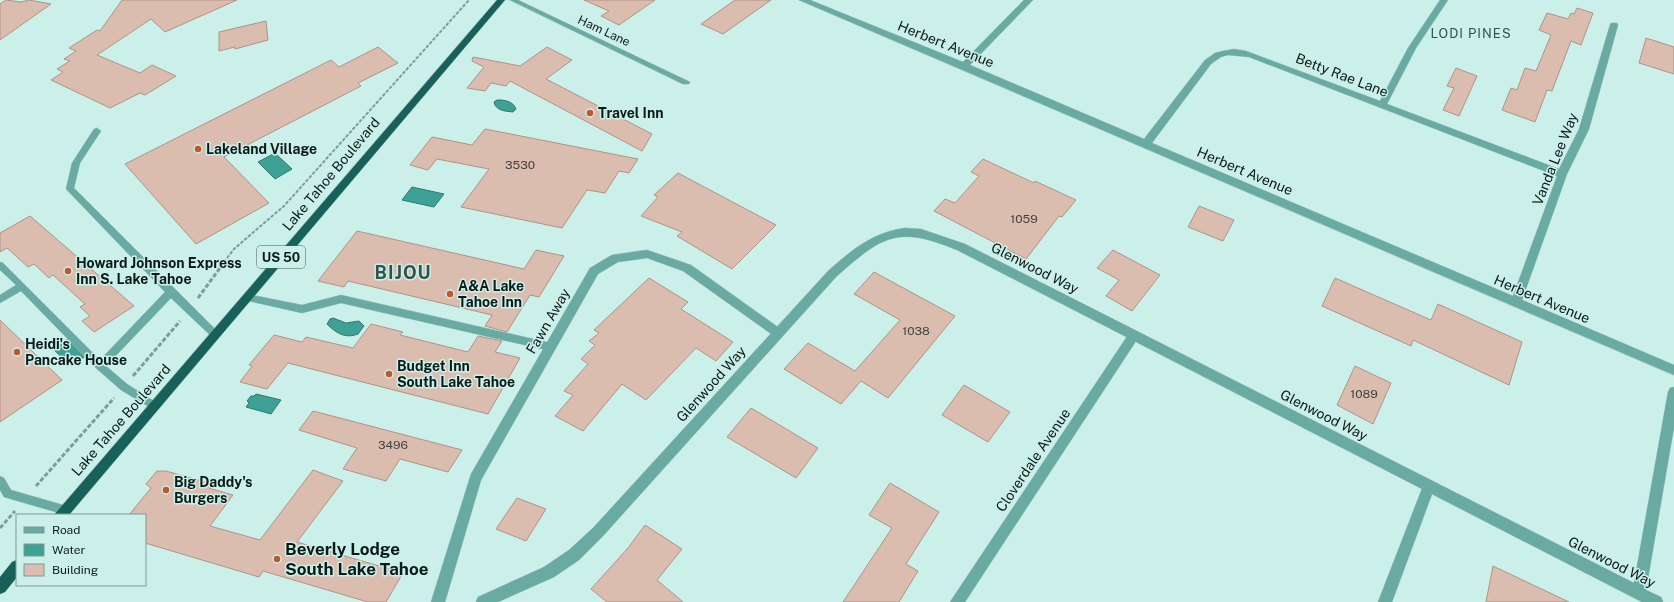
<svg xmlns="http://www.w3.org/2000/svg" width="1674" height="602" viewBox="0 0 1674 602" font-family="'Public Sans',sans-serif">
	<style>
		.water { fill: #3ea196; stroke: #2f7870 }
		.building { fill: #dbbdb0; stroke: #af9386 }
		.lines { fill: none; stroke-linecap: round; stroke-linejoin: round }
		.service-casing { stroke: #a8c9c4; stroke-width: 1 }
		.minor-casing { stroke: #a8c9c4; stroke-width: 1 }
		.tertiary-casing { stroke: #a8c9c4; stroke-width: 1 }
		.trunk-casing { stroke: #a8c9c4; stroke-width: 1 }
		.path-far1 { stroke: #809c97; stroke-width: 2; stroke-dasharray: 3.5 1.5; stroke-linecap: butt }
		.path { stroke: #809c97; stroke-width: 3; stroke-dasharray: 4.5 2; stroke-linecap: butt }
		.service { fill: #69aaa2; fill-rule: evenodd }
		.minor { fill: #69aaa2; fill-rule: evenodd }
		.tertiary { fill: #69aaa2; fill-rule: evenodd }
		.trunk { fill: #18605a; fill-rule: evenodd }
		.poi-dot { fill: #bf5a28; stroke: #cbf0ea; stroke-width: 1.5 }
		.labels { text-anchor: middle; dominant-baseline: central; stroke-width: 3; stroke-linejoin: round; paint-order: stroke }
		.far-street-label { font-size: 12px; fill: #0b1917; stroke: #cbf0ea }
		.number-label { font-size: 12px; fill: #3f423d }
		.far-neighbourhood-label { font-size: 13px; letter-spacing: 1px; fill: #31524d; stroke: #cbf0ea }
		.shield { fill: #cbf0ea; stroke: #455a56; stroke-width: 1 }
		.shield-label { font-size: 13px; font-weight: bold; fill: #0b1917 }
		.street-label { font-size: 14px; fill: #0b1917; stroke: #cbf0ea }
		.poi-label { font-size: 14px; font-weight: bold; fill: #0b1917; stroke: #cbf0ea; text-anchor: start }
		.near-poi-label { font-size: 17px; font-weight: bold; fill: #0b1917; stroke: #cbf0ea; text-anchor: start }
		.district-label { font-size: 18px; font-weight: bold; letter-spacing: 1px; fill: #31524d; stroke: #cbf0ea }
	</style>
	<rect width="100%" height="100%" fill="#cbf0ea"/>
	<path class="water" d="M497,100C505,100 513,101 516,109L513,112C505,111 496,111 494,102Z
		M275,153L292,169L275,179L258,162Z
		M412,187L444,194L434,207L402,200Z
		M333,318L346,323L359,321L364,326L358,334C345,339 336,333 327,324L330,319Z
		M72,336L90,353L71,366L53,349Z
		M256,394L281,400L271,414L246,407L249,403L247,401L251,396H254Z"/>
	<path class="building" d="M6,0L21,2L29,0L51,4L0,40V4Z
		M122,0H237L165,32L151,19L97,55L140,73L152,65L176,76L145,95L140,93L110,108L51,80L63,72L57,69L70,61L64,59L76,51L69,48L97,30L100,31Z
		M584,0H655L619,25L601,16L609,11Z
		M735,0H771L723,34L701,24Z
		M1577,8L1593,13L1581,45L1571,41L1552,91L1547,90L1535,122L1502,110L1511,88L1517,90L1525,68L1536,71L1551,35L1539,30L1547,13L1568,19L1571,13L1574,14Z
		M266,21L268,40L235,49V47L219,51V32Z
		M1646,38L1674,47V74L1639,63Z
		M378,47L398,63L358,83L361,86L224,157L269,203L196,244L125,164L331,60L339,67Z
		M547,47L572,60L546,79L652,134L642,151L510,81L506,86L491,83L485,91L467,88L484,67L472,61L473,57L520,66Z
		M1456,68L1477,76L1459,116L1443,110L1454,88L1447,86Z
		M485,129L638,159L629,173L619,171L605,193L587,190L562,228L461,207L489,169L437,159L428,170L410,165L432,137L472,145Z
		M983,159L1034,183L1035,181L1076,200L1062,217L1059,216L1026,259L934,211L945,199L955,203L979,176L971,172Z
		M678,173L776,225L732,269L677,236L682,232L641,216L658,197L654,195Z
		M1199,206L1234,220L1223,241L1188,227Z
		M30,216L134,306L94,332L82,321L90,316L80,307L85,304L53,275L49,278L34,264L28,267L7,248L0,252V233Z
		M357,231L524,269L536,250L564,256L539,297L530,295L507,332L485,326L492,315L348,281L344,287L318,281Z
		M1113,250L1160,275L1132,311L1106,296L1119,280L1097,268Z
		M874,272L955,316L888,398L861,381L841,404L784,369L808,343L855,371L900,320L854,294Z
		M649,278L688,302L681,309L733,342L716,361L696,348L646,400L622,384L583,431L555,416L573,395L564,391L588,364L581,359L595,345L589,341L599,333L594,330Z
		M1335,278L1431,320L1438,304L1522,342L1509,385L1413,340L1411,346L1322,306Z
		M0,320L62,380L0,422Z
		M371,324L403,332L400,335L468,352L478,336L502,341L495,352L520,358L488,414L288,363L267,389L240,382L252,366L249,365L274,335L302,342L306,337L353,348Z
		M1355,366L1391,383L1373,424L1337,405Z
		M964,385L1010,412L988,442L942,415Z
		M751,408L818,448L796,478L727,437Z
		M313,411L462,450L448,472L400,459L386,481L343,469L357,448L299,430Z
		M313,470L343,481L297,542L403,573L386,602H368L263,571L259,577L145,543V515H129L151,488L146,484L157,471H166L212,484L209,488L233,495L210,526L260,540Z
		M890,483L939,512L906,564L918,571L899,602H843L892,528L869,515Z
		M517,498L546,509L526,541L496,529Z
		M645,525L682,549L657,580L683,602H607L591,589L628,548Z
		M1493,566L1569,602H1486Z"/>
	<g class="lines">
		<defs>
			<path id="service" d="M510,0H518L690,82L689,84H683Z
				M97,128L101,131L80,163L74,188L220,334L218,337H212L171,298L106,366L127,384L157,403L159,406L157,409L154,410L121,390L97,369L21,291L0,303V295L16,285L0,270V262L3,263L100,360L165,292L66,189L72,163L94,129Z
				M247,294L302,305L341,295L551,343L554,344L556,347L554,350L551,351L341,303L302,313L244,300L243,298L244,296Z
				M0,476L4,478L11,490L70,507L71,510L70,513L66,515L4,497L0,490Z"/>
			<path id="minor" d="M799,0H810L963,62L1024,0H1033L970,65L1144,139L1205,60L1215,53L1223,51L1234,49L1246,51L1380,101L1408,48L1440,0H1448L1416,48L1387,104L1559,169L1579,129L1610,25L1611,23H1617L1618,25L1589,129L1567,174L1522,300L1674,365V375ZM1228,55L1249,57L1557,176L1513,296L1152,143L1211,64L1221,57Z
				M647,250L691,265L782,330L784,333L782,336H774L683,271L647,258L618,262L598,274L481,480L445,602H431L471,474L590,268L612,255Z
				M1134,330L1138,332L1140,335L1138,338L965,602H950L1130,332Z
				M1429,480L1434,482L1435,486L1392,602H1378L1423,486L1424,482Z"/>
			<path id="tertiary" d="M905,228L921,229L965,244L1634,583L1668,392L1670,388L1674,387V427L1646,590L1661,597L1663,602H1642L957,250C897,225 882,236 836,277L603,536L579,560L554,577L498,602H476L478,597L544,567L569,550L593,528L828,271C852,250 873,232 905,228Z"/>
			<path id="trunk" d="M497,0H505L69,515H54Z
				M17,560V577L5,592L0,594V577L12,562Z"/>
		</defs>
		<use href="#service" class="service-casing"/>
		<use href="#minor" class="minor-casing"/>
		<use href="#tertiary" class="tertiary-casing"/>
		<use href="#trunk" class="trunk-casing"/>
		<path class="path-far1" d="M224,262L234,249L284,206L469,0"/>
		<path class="path" d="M198,298L225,261
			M133,376L180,321
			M36,486L114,398
			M0,528L15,511"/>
		<use href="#service" class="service"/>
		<use href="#minor" class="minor"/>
		<use href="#tertiary" class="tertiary"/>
		<use href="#trunk" class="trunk"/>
	</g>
	<g class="poi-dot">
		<circle cx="590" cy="113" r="4"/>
		<circle cx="198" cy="149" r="4"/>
		<circle cx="68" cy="271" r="4"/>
		<circle cx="450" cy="294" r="4"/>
		<circle cx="17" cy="352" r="4"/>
		<circle cx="389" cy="374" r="4"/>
		<circle cx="166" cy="490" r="4"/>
		<circle cx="277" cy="559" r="4"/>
	</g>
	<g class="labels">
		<g class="far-street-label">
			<text transform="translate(604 31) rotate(25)">Ham Lane</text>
		</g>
		<g class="number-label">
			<text x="520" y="165">3530</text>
			<text x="1024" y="219">1059</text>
			<text x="916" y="331">1038</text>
			<text x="1364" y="394">1089</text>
			<text x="393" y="445">3496</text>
		</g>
		<g class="far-neighbourhood-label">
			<text x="1471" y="33">LODI PINES</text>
		</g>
		<rect class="shield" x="257" y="246" width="48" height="22" rx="3"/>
		<g class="shield-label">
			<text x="281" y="257">US 50</text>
		</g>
		<g class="street-label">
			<text transform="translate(946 44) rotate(22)">Herbert Avenue</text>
			<text transform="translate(1342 75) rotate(21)">Betty Rae Lane</text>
			<text transform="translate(1555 159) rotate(-68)">Vanda Lee Way</text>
			<text transform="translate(1245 171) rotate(23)">Herbert Avenue</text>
			<text transform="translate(331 174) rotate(-50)">Lake Tahoe Boulevard</text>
			<text transform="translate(1035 268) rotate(27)">Glenwood Way</text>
			<text transform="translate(1542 299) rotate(23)">Herbert Avenue</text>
			<text transform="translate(548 321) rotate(-60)">Fawn Away</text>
			<text transform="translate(711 384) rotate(-48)">Glenwood Way</text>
			<text transform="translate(1324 415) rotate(27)">Glenwood Way</text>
			<text transform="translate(121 420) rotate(-49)">Lake Tahoe Boulevard</text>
			<text transform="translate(1033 460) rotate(-56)">Cloverdale Avenue</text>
			<text transform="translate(1612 562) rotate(27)">Glenwood Way</text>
		</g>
		<g class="poi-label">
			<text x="598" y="113">Travel Inn</text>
			<text x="206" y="149">Lakeland Village</text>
			<text x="76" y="263">Howard Johnson Express<tspan x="76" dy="16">Inn S. Lake Tahoe</tspan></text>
			<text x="458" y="286">A&amp;A Lake<tspan x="458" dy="16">Tahoe Inn</tspan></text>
			<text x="25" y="344">Heidi's<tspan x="25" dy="16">Pancake House</tspan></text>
			<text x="397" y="366">Budget Inn<tspan x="397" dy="16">South Lake Tahoe</tspan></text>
			<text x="174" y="482">Big Daddy's<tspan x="174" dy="16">Burgers</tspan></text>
		</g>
		<g class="near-poi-label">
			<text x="285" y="549">Beverly Lodge<tspan x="285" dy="20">South Lake Tahoe</tspan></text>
		</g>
		<g class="district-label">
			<text x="403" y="272">BIJOU</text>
		</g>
	</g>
	<rect x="16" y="514" width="130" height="72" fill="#cbf0ea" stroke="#7e9a96"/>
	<rect x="24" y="527" width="20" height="6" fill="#69aaa2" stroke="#7e9a96"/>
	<text x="52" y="534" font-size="12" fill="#0b1917">Road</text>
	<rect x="24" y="544" width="20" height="12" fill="#3ea196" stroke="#7e9a96"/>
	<text x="52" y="554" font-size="12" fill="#0b1917">Water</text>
	<rect x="24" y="564" width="20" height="12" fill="#dbbdb0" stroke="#7e9a96"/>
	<text x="52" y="574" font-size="12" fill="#0b1917">Building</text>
</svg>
